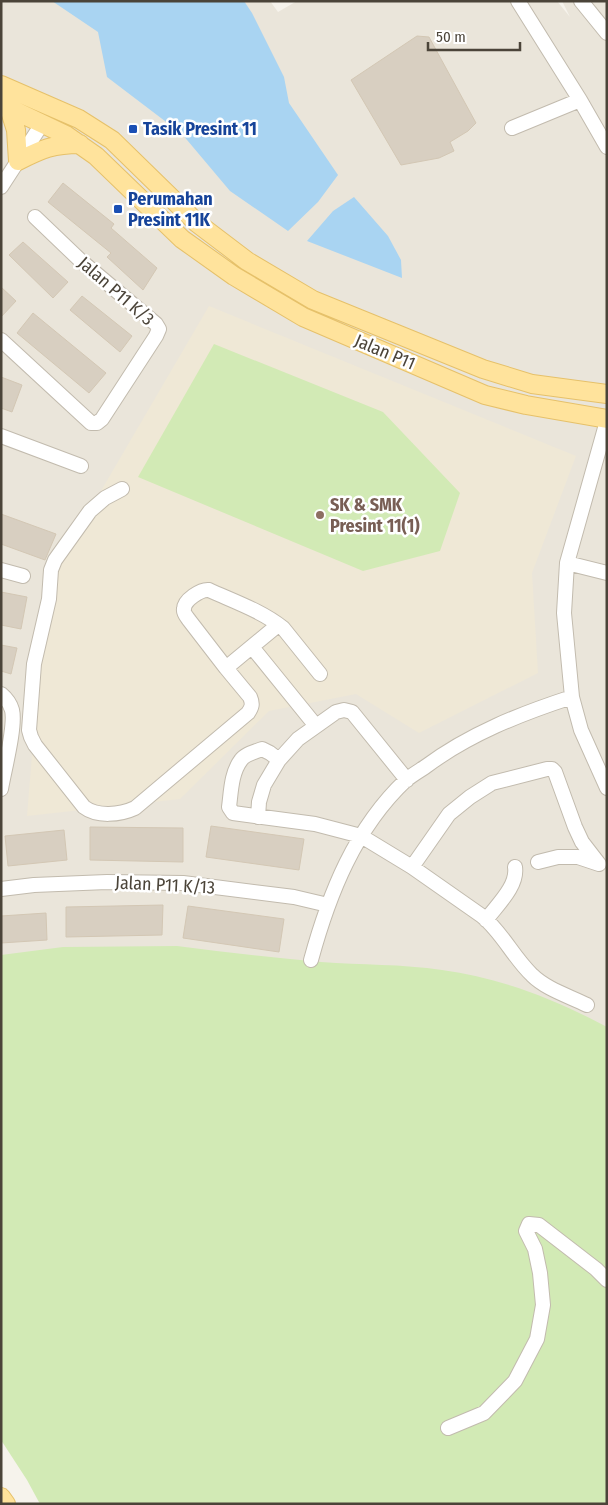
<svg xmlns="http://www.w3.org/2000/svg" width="608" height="1505" viewBox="0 0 608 1505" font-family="'Fira Sans Condensed',sans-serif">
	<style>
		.residential { fill: #eae5da }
		.education { fill: #efe8d6 }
		.green { fill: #d2eab5 }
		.water { fill: #a9d4f2 }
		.building { fill: #d8cfc1; stroke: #d3c7b4 }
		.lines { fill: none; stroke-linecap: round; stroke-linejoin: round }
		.minor-casing { stroke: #c2bbae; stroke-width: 16 }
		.major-casing { stroke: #e6c16a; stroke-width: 20 }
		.minor { stroke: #fff; stroke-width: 14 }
		.major { stroke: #ffe39c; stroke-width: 18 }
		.transit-dot { fill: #1a4fb4; stroke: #fff; stroke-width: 2 }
		.education-dot { fill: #8d6e63; stroke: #fff; stroke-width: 2 }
		.labels { text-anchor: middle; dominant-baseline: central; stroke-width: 5; stroke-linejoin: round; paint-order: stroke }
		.transit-label { font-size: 18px; font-weight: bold; fill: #164399; stroke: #fff; text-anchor: start }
		.street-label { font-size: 18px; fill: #4b4439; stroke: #fff }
		.education-label { font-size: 18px; font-weight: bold; fill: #785e54; stroke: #fff; text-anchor: start }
	</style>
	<rect width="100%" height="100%" fill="#f6f3ec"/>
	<path class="residential" d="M1,1H270L278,12L297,1H557L570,17L562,1H607V1504L1,1412Z"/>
	<path class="education" d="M209,306L576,456L532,573L538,673L419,733L356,694L269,711L180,799L27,816L46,585Z"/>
	<path class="green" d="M214,344L383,412L460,493L440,551L363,571L138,477Z
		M177,946C225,952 273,958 321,962C361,965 402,964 442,970C501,978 555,999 607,1027V1504H40L27,1480L1,1440V955L63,947Z"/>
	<path class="water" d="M52,1H244L252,13L284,77L289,103L338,175L318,202L288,231L230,191L182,134L107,77L98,32Z
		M354,197L388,236L401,260L402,278L307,241L333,211Z"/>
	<path class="building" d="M417,36L429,37L476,123L468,131L450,142L454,151L439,158L401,165L351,80Z
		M63,183L114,224L111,228L157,268L143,290L107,257L111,253L48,202Z
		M23,242L68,282L53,298L9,255Z
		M1,287L16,301L1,317Z
		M82,296L132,336L120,352L70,310Z
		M33,313L106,373L89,393L17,333Z
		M1,377L22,385L12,412L1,408Z
		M1,514L56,534L45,560L1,544Z
		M1,592L27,597L21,629L1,625Z
		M1,645L17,648L11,674L1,671Z
		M211,826L304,839L299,870L206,857Z
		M90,827L183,828V862L90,860Z
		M64,830L67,860L8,866L5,836Z
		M163,905L162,935L66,937V907Z
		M188,906L284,919L279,952L183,938Z
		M46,913L47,940L1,943V916Z"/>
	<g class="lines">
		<defs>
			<path id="minor" d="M518,1L580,100L607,147
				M581,1L607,33
				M512,128L580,100
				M1,187L42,124
				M1,340L91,423H97L102,419L156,336L159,329L156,324L81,261L35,217
				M607,421L567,563L564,613L572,697L581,730L607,788
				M1,436L81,466
				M122,489L105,498L90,511L55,560L51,570L49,599L34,664L29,730L31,737L35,745L84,807C97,817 120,815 135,808L248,713C252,707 253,704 250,697L226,668
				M567,563L607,573
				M1,570L23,576
				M278,625L226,668L189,620C187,617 183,613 184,609C184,600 201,589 209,590C233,601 262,611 283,628L320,674
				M252,647L316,726
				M1,694C7,699 10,703 12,710C16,726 4,771 1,789
				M279,760L270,753L262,749C255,752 245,754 241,760C231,773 231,793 229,807L233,813L315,824L361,836L412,867L482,916C502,932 513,957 532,975C546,989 569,996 587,1005
				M258,817L259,802L264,785L279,760L298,739L336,712L344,710L352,712L407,780
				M538,862L558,857H578L599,864
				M412,867L449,814L470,797L492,783L547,769H552L555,772L575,827L582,842L599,864
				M1,889L34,885L107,882L183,883L294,897L328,905
				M486,920C497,905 518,886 515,867
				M311,960C329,894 355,828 406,780C412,775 419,771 425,767C469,734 520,714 572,697
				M448,1428L484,1413L515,1381L537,1339L543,1305L540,1273L535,1249L526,1231L529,1224L539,1225L596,1269L607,1280"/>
			<path id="major" d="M1,85L79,119L112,140L197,223L247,261L313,300L483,369L532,384L607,394
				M1,104L66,135L96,156L182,239L234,276L303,317L485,395L526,405L607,419
				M9,108L16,130L18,161C42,149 53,144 80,144
				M1,1497L6,1504"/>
		</defs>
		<use href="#minor" class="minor-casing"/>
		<use href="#major" class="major-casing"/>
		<use href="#minor" class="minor"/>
		<use href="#major" class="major"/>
	</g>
	<g class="transit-dot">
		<rect x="128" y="124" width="10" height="10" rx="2.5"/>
		<rect x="113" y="204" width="10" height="10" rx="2.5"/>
	</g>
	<circle class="education-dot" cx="320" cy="515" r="5"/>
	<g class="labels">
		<g class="transit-label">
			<text x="143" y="129">Tasik Presint 11</text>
			<text x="128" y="199">Perumahan<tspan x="128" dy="21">Presint 11K</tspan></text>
		</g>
		<g class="street-label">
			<text transform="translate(116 291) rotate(41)">Jalan P11 K/3</text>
			<text transform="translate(385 352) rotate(23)">Jalan P11</text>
			<text transform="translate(165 885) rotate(3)">Jalan P11 K/13</text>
		</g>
		<g class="education-label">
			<text x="330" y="505">SK &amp; SMK<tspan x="330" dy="21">Presint 11(1)</tspan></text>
		</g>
	</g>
	<rect width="608" height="1505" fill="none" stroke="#4b4439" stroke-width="5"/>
	<path d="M428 42v8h92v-8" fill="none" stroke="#4b4439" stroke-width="2.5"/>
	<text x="436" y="42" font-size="15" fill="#4b4439" stroke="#ffffff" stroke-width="4" paint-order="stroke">50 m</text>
</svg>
